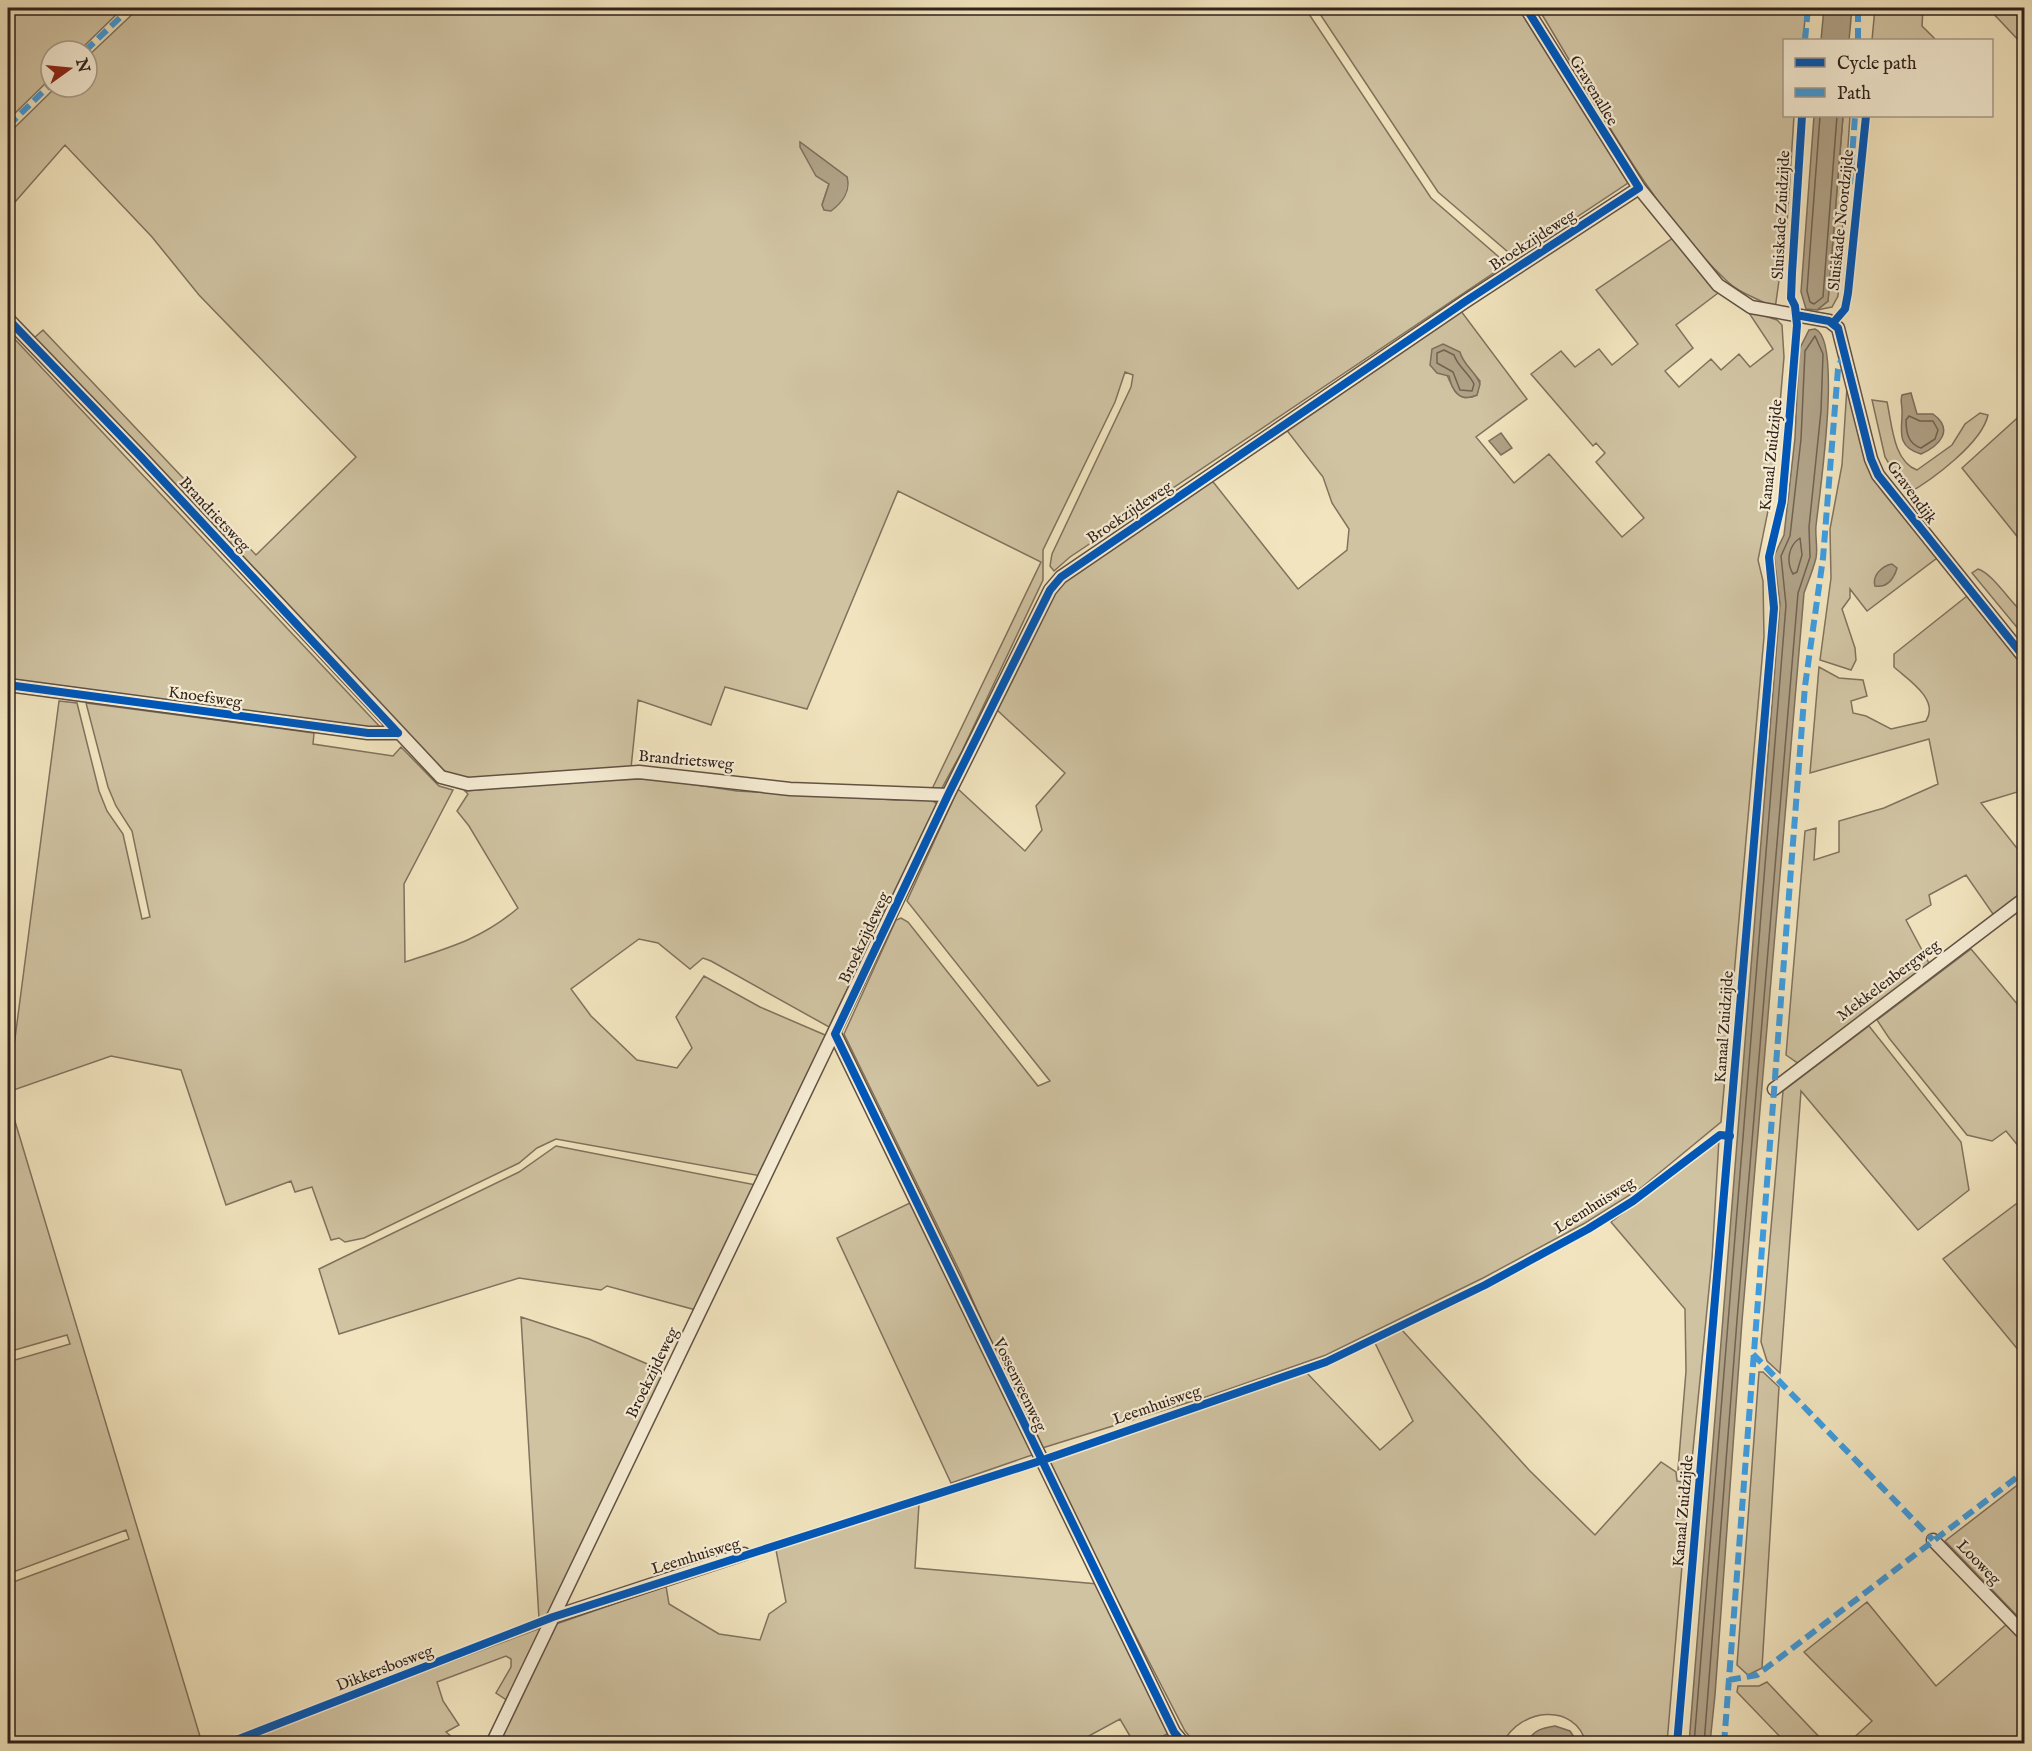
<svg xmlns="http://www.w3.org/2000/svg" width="2032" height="1751" viewBox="0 0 2032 1751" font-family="'IM FELL English',serif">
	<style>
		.green { fill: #d0c3a2; stroke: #80725e; stroke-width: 1.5; fill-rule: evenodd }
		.water { fill: #b0a287; stroke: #7d6f5c; stroke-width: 1.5 }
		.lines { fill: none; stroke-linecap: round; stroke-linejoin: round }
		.shore { stroke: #706251; stroke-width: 1.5 }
		.minor-casing { stroke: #615244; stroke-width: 15 }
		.minor { stroke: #f6edd5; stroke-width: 12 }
		.quiet { stroke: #3e9cdf; stroke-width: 6; stroke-dasharray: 12 6; stroke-linecap: butt }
		.cycleway-casing { stroke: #f6edd5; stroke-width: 11 }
		.cycleway { stroke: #0057b8; stroke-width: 8 }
		.labels { text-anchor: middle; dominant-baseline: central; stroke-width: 4.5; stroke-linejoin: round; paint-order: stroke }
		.street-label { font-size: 16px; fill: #31221b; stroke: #f6edd5 }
	</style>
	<rect width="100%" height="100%" fill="#f1e4be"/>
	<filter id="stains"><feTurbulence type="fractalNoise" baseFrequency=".00333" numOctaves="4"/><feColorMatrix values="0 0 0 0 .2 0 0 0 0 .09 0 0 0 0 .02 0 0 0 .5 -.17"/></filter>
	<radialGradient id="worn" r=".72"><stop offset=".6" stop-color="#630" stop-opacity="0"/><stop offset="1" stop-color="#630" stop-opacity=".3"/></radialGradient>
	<path class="green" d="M8,8H123L79,51H51V78L8,120Z
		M139,8H1305L1431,198L1507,264L1070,557L1054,571L1050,566L1052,554L1131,387L1133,375L1125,372L1115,402L1043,550V580L962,751L942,788L932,789L1041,562L898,491L807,709L725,687L711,725L638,700L631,768L487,780L444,777L34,338L43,330L256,555L356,457L199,295L152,237L65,145L8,210V134L56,87H87V57ZM800,142L847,177L822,205L829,184Z
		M1316,8H1519L1628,183L1515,258L1438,192Z
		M1538,8H1806L1803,40H1784V116H1794L1787,224L1775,309C1760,298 1741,295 1728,282C1651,211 1593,97 1538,8Z
		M1875,8H1923L1922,26L1936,40H1872Z
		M1988,8H2024V46Z
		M1843,116H1850L1838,296L1832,307L1817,310L1828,301Z
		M1676,236L1722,290L1676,325L1693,348L1665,371L1679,387L1711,359L1721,370L1739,354L1750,367L1773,349L1747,310L1777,320L1782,325L1784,357L1773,486L1758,560L1763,581L1764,637L1721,1122L1641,1188L1585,1223L1483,1278L1326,1355L1209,1396L1039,1449L961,1274L844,1034L896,920L901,918L908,922L1038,1086L1050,1081L907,901L958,789L1025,851L1042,830L1036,806L1065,773L996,709L1048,599L1078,566L1210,478L1298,589L1347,550L1349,529L1332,503L1323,477L1285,428L1461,311L1527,399L1476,437L1514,483L1549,454L1622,537L1644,518L1596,462L1605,453L1596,443L1593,446L1531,374L1561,351L1575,367L1599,349L1612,365L1638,344L1596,290ZM1462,360L1480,381L1477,395C1458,404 1453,388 1447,375Z
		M8,332L382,729L8,681Z
		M1848,371L1875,476L1883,492L1937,558L1867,611L1850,589V598L1842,609L1855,648L1856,660L1851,670L1820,660L1831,578L1830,529L1842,465Z
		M1872,400L1887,402C1892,424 1893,461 1917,470L1952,445L1965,424L1980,413L1988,415C1982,443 1932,480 1907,494L1885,457Z
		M2024,412V545L1962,468Z
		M1978,569C1992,573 2011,603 2024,614V636L1972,573Z
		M1967,596L2024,664V800L2017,792L1981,803L2024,857V895L1995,917L1966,875L1929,895L1931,905L1906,920L1931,967L1802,1066L1786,1055L1805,831L1816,828L1814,860L1839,852V821L1884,808L1938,784L1929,739L1810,773L1819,667L1839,678L1863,680L1867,696L1851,701L1853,713L1866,716L1891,729L1926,721C1940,699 1907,679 1894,667V654Z
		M59,701L77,703L99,791L107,811L123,834L142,919L150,917L132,831L116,806L108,787L86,703L314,733L313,744L393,756L401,747L439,786L453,790L404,884L405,962C448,948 482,939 518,908L469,826L457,811L468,794L465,791L592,780L657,779L737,791L898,800L927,798L938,804L829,1027L711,961L703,958L690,969L658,943L639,939L571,989L591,1016L637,1060L677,1068L692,1048L676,1017L704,976L760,1007L825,1035L829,1039L761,1176L556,1139L537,1148L519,1163L364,1238L345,1242L339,1238L331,1240L312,1187L295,1192L291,1181L226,1205L181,1070L111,1056L8,1092Z
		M1971,949L2024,1012V1153L2006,1131L1992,1141L1967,1135L1889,1038L1877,1020Z
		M1869,1026L1961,1142L1969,1190L1918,1230L1801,1091L1780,1373L1767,1361L1761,1342L1783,1091Z
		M8,1098L202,1743H8V1584L129,1539L126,1530L8,1574V1362L70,1344L67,1335L8,1352Z
		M1719,1139L1712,1259L1691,1470H1678L1686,1371L1685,1309L1611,1222Z
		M556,1146L756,1185L696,1310L607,1286L601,1290L519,1278L339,1334L319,1269L519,1172Z
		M2024,1198V1357L1943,1259Z
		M914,1201L1035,1454L951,1483L837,1238Z
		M521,1317L589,1339L666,1372L552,1612L539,1619Z
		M1402,1330L1529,1470L1595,1535L1661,1462L1676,1472L1677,1481L1689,1483L1667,1743H1586C1575,1702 1520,1708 1503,1743H1195L1185,1731L1045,1461L1307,1373L1380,1450L1413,1421L1375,1343Z
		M1759,1372H1763L1779,1387L1762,1668L1748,1675L1737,1665Z
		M2024,1480V1623L1945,1541Z
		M919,1504L915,1568L1098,1584L1171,1732L1150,1743H1134L1120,1719L1076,1743H499L556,1624L666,1586L669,1604L719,1634L760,1640L769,1614L786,1602L776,1550Z
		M1867,1602L1936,1686L2008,1623L2024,1640V1743H1848L1872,1721L1804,1652Z
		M543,1627L508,1701L496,1693L511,1667V1659L506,1656L437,1682L443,1701L459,1725L446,1732L459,1743H234Z
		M1767,1682L1825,1743H1786L1737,1692L1738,1686H1759Z"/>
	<path class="water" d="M1824,8H1852L1849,40H1821Z
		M1814,116H1843L1828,301L1817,310L1806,309L1801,292Z
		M800,142L847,177C851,191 842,203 831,211L824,210L822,205L829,184L816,176L800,147Z
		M1815,329C1843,339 1819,497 1816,526C1815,537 1818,548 1816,558C1813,570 1808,582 1804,593L1742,1321L1715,1695L1710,1743H1689L1780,604L1774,556L1784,535L1795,438L1799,350L1809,330Z
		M1443,344L1460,352C1463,365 1476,372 1480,384L1477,395C1460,403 1452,391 1449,376L1437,373L1430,365L1432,349Z
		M1911,393L1917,414H1933C1955,430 1939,446 1921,454C1894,446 1903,428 1902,410C1902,404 1900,401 1902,395Z
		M1501,433L1512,448L1501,455L1489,441Z
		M1892,564L1897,568C1894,579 1887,588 1875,586C1872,575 1882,566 1892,564Z
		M1555,1726L1570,1731L1578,1743H1527C1533,1730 1542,1728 1555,1726Z"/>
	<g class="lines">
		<path class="shore" d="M1820,116L1807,291L1810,302L1814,304L1823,297L1837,116
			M1444,350L1454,355C1458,367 1469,373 1474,384L1472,391L1460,390L1453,372L1437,363V353Z
			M1909,416L1920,421H1933L1938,430L1935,439L1921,448C1908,444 1906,432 1906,420Z
			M1800,538L1802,555L1797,572L1793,574C1786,562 1788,546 1800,538Z
			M1694,1744L1786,605L1781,556L1790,536L1801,439L1805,351L1815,336L1823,354L1821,411L1809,527L1810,557L1798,593L1737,1320L1704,1744"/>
		<defs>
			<path id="minor" d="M1526,8L1639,188L1718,285L1751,307L1829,321L1838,328L1871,459L1878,475L2024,657
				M8,319L141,457L441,777L468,784L639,772L790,789L948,795
				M8,685L368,733H398
				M835,1034L1174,1732L1184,1744
				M1774,1089L2024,899
				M1933,1540L2024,1634
				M553,1617L744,1554
				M492,1744L948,795L1050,590L1061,577L1466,301L1639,188"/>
		</defs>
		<use href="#minor" class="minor-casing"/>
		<use href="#minor" class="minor"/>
		<path class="quiet" d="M1805,40L1808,8
			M1858,40V8
			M85,51L130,8
			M8,126L51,84
			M1850,184L1855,116
			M1753,1354L1933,1540
			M1729,1680L1757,1675L2024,1472
			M1724,1744L1805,686L1823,558L1838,369L1843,355"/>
		<defs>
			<path id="cycleway" d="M1796,315L1829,321L1838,328L1871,459L1878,475L2024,657
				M8,319L141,457L398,733
				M1833,323L1845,309L1848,293L1866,116
				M8,685L368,733H398
				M226,1744L553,1617L1040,1461L1326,1362L1485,1285L1588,1229L1633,1201L1720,1135L1730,1136
				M1184,1744L1174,1732L835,1034L948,795L1050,590L1061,577L1466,301L1639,188L1526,8
				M1677,1744L1774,608L1769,557L1782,502L1789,423L1797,325L1795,306L1791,298L1792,273L1802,116"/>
		</defs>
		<use href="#cycleway" class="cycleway-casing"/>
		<use href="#cycleway" class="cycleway"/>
	</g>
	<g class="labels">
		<g class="street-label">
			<text transform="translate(1593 91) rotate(59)">Gravenallee</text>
			<text transform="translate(1782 215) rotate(-87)">Sluiskade Zuidzijde</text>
			<text transform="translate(1842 220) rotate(-84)">Sluiskade Noordzijde</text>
			<text transform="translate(1533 241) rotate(-33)">Broekzijdeweg</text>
			<text transform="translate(1772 455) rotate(-84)">Kanaal Zuidzijde</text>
			<text transform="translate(1911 493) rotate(54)">Gravendijk</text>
			<text transform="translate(1130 513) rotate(-34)">Broekzijdeweg</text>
			<text transform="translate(214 515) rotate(47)">Brandrietsweg</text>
			<text transform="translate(205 698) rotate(8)">Knoefsweg</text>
			<text transform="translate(686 761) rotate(5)">Brandrietsweg</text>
			<text transform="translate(865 938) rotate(-65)">Broekzijdeweg</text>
			<text transform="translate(1889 981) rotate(-37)">Mekkelenbergweg</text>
			<text transform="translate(1725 1027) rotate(-86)">Kanaal Zuidzijde</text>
			<text transform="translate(1595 1206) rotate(-32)">Leemhuisweg</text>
			<text transform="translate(653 1373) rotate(-64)">Broekzijdeweg</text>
			<text transform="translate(1019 1385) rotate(64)">Vossenveenweg</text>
			<text transform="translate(1157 1406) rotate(-19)">Leemhuisweg</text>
			<text transform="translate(1684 1511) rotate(-85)">Kanaal Zuidzijde</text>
			<text transform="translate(696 1557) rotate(-17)">Leemhuisweg</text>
			<text transform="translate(1978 1563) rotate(46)">Looweg</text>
			<text transform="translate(385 1669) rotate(-21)">Dikkersbosweg</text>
		</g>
	</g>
	<rect width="2032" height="1751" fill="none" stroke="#f1e4be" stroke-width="30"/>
	<rect x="9" y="9" width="2014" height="1733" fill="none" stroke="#31221b" stroke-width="3"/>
	<rect x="15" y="15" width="2002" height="1721" fill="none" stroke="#31221b" stroke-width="1.5"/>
	<rect x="1783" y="39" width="210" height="78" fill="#f6edd5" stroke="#a79c8b" stroke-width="1.5"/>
	<rect x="1795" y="58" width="30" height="9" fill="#0057b8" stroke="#a79c8b" stroke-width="1.5"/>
	<text x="1837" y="69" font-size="18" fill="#31221b">Cycle path</text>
	<rect x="1795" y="88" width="30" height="9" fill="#3e9cdf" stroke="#a79c8b" stroke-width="1.5"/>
	<text x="1837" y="99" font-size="18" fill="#31221b">Path</text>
	<g transform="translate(69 69) rotate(75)"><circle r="28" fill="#f6edd5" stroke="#a79c8b" stroke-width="1.5"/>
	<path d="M0-4.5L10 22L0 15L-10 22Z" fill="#8f2418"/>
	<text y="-9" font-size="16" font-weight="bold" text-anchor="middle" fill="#31221b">N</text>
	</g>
	<rect width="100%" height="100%" filter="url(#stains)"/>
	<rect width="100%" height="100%" fill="url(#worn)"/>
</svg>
